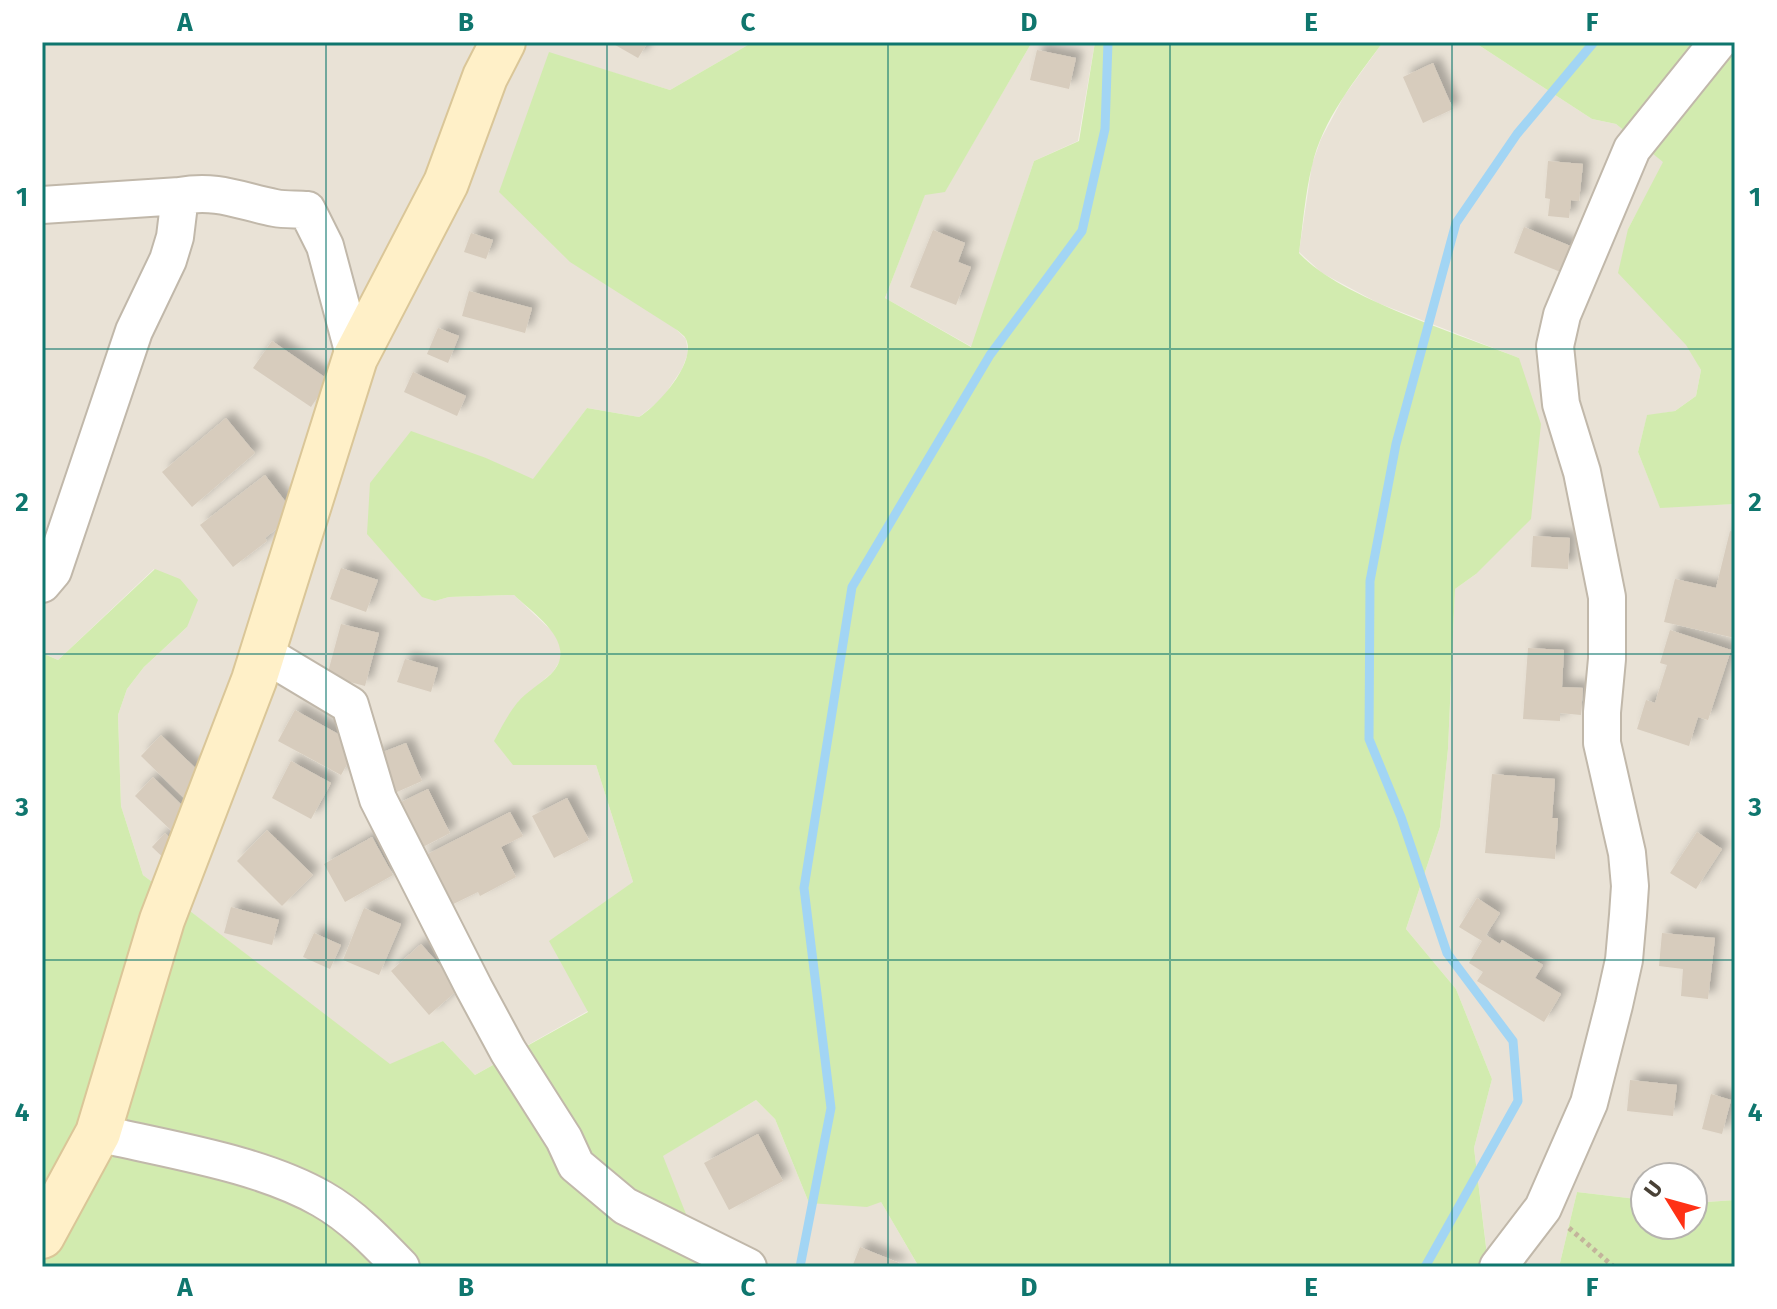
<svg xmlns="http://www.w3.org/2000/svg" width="1777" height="1309" viewBox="0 0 1777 1309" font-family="'Fira Sans',sans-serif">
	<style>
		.residential { fill: #e9e2d6 }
		.green { fill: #d2ebaf }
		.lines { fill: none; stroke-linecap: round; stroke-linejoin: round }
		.stream { stroke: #a2d5f4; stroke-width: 9 }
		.building { fill: #d7ccbd; filter: url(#shadow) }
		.street-casing { stroke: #c1b8aa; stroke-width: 40 }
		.secondary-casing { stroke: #dac698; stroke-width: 48 }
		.path { stroke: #c3b49b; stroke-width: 5; stroke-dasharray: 4 4; stroke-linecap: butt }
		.street { stroke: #fff; stroke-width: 36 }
		.secondary { stroke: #fff0c8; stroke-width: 44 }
		.grid { fill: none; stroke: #0f766e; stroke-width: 2; stroke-opacity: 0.55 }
		.neatline { fill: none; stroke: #0f766e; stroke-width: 3 }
		.grid-label { font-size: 26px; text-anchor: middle; font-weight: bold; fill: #0f766e }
	</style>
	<defs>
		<filter id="shadow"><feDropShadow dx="7" dy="-7" stdDeviation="4" flood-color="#0004"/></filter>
	</defs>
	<rect width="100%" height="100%" fill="#f5f1e8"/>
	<path class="residential" d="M42,42H753L670,90L549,53L677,330L686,339L688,353L682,369L662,399L639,417L587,408L533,480L485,458L435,601L449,597L514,595L553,632L560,644L561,659L553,672L518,702L514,765H596L633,882L588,1011L475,1075L443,1041L390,1065L143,875L121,806L118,715L127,689L144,667L187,627L154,569L58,660L42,653Z
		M1032,42H1095L1078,141L1034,161L972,347L885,298L925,194L945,191Z
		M1383,42H1474L1592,119L1616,124L1664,162L1628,229L1701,370L1696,396L1675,411L1647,416L1638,452L1660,507L1735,504V1200L1693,1203V1177H1645V1200L1577,1192L1559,1267H1477L1487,1254L1474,1148L1492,1079L1456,989L1406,929L1440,827L1448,749L1455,589L1476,574L1519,358L1378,303L1322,273L1299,252L1312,164L1321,139L1344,96Z
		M756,1100L775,1119L809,1203L881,1202L919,1267H707L662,1156Z"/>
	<path class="green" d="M753,42H1032L945,192L925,195L885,298L971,347L1034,161L1079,141L1095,42H1383C1356,79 1322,120 1312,166C1305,194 1303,224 1299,253C1338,297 1462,335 1519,358L1541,424L1531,519L1476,574L1455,589L1448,749L1440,827L1406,929L1456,989L1492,1079L1474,1148L1487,1255L1477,1267H919L881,1202L867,1207L809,1203L775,1119L756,1100L663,1156L707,1267H42V653L58,660L155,569L180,579L198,600L187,627L144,667L127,689L118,715L121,806L143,875L390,1064L443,1041L475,1075L588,1012L549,941L633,882L596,765H513L494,741C501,728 508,714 517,703C526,692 540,684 551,674C580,644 535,615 514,595L449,597L435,601L422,597L367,534L370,483L411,431L486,458L533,479L587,408L639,417C657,406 697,363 686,339C684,335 680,333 677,330L570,262L499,192L549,52L670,90Z
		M1474,42H1735V504L1660,508L1638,452L1647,415L1675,411L1696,396L1701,370L1686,345L1618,273L1628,229L1663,162L1616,124L1592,119Z
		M1577,1192L1645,1200V1225H1693V1203L1735,1200V1267H1559Z"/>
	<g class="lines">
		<path class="stream" d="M800,1267L831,1108L804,888L852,587L990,355L1082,231L1105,129L1108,42
			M1425,1267L1518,1101L1513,1041L1447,953L1401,817L1369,739L1370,581L1396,444L1456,223L1517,134L1594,42"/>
	</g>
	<path class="building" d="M610,42H648L638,58Z
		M1037,50L1076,58L1069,89L1030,80Z
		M1433,63L1453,109L1423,123L1403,77Z
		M1548,161L1583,164L1579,201L1571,200L1569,218L1548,216L1550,199L1545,198Z
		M1524,227L1573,247L1563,273L1514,253Z
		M933,230L965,243L958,262L971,267L956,305L910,287Z
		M471,233L493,240L486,259L464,252Z
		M469,291L532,308L525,333L462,316Z
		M438,328L459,336L448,363L427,354Z
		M272,341L329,380L311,407L253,368Z
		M413,372L466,396L457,416L404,392Z
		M226,418L255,453L192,507L162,472Z
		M265,475L295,514L265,538L267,541L233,567L200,525Z
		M1730,531L1735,532V638L1664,622L1675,579L1716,588Z
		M1533,536L1570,538L1568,569L1531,567Z
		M341,568L378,580L366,612L330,599Z
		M341,624L379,633L365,686L327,676Z
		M1670,630L1731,650L1708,720L1698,717L1689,746L1637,729L1646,700L1655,703L1667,665L1660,663Z
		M1528,648L1564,650L1562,687L1583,688L1581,715L1560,713V721L1523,719Z
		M405,659L438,668L431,692L397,682Z
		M295,710L358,745L341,775L278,741Z
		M161,735L209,781L188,802L141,756Z
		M406,743L422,781L390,795L373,756Z
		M291,761L331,783L311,819L272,798Z
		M1492,774L1555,779L1552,818H1558L1555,859L1485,853Z
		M153,777L194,817L176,835L135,796Z
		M428,789L450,833L417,850L395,805Z
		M567,798L589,840L554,858L532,816Z
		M510,812L523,836L501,847L516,877L480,896L478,892L447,907L422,857Z
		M267,830L313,875L282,906L237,861Z
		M1697,832L1722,849L1696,889L1670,873Z
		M165,833L184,851L171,865L152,847Z
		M372,837L393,875L345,902L324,864Z
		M1477,898L1500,913L1486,935L1500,944L1502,940L1543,965L1535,978L1561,994L1544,1022L1477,981L1483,972L1469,963L1482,941L1459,927Z
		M231,907L279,920L272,945L224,933Z
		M364,908L401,924L379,975L343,960Z
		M314,933L341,945L330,969L303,957Z
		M1662,933L1715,938L1708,999L1681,996L1683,969L1659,966Z
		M421,944L460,988L429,1015L391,971Z
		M1630,1080L1677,1085L1673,1116L1627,1111Z
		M1711,1094L1731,1100L1722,1134L1702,1129Z
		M758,1134L783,1181L729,1210L704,1163Z
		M860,1247L899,1263L897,1267H852Z"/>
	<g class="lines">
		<defs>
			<path id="street" d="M42,205L180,196C217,189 240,201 275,208C285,210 297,209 307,210L325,246L355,358
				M42,584L53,571L134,331L168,260L175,237L180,196
				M263,653L350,705L378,799L474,988L508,1051L564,1139L576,1165L625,1206L748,1267
				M98,1133C169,1150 259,1163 322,1199C352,1216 377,1242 401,1267
				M1498,1267L1543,1208L1589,1103L1614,1005L1624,960L1628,915L1630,886L1627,853L1602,743V712L1607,659V597L1582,472L1561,404L1555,346L1562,315L1632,149L1718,42"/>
			<path id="secondary" d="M42,1236L98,1133L162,920L254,680L355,358L446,183L485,77L503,42"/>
		</defs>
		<use href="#street" class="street-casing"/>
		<use href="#secondary" class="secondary-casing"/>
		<path class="path" d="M1569,1228L1614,1267"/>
		<use href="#street" class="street"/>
		<use href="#secondary" class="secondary"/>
	</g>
	<path class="grid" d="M326,42V1267M607,42V1267M888,42V1267M1170,42V1267M1452,42V1267M42,349H1735M42,654H1735M42,960H1735"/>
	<rect width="1777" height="1309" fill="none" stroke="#ffffff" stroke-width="88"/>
	<g transform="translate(1669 1201) rotate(307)"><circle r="38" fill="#ffffff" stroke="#b6b3af" stroke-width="2"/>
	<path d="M0-6L14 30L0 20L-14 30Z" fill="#ff3115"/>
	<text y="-12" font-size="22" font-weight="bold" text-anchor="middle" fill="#494136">U</text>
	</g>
	<rect x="44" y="44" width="1689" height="1221" class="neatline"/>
	<g class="grid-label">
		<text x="185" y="31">A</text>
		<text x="466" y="31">B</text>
		<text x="748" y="31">C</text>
		<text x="1029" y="31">D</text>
		<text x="1311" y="31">E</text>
		<text x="1592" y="31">F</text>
		<text x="22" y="206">1</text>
		<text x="1755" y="206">1</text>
		<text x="22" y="511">2</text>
		<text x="1755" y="511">2</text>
		<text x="22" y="816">3</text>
		<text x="1755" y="816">3</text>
		<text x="22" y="1121">4</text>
		<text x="1755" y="1121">4</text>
		<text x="185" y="1296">A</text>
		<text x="466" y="1296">B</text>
		<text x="748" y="1296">C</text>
		<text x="1029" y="1296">D</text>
		<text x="1311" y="1296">E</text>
		<text x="1592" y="1296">F</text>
	</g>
</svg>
